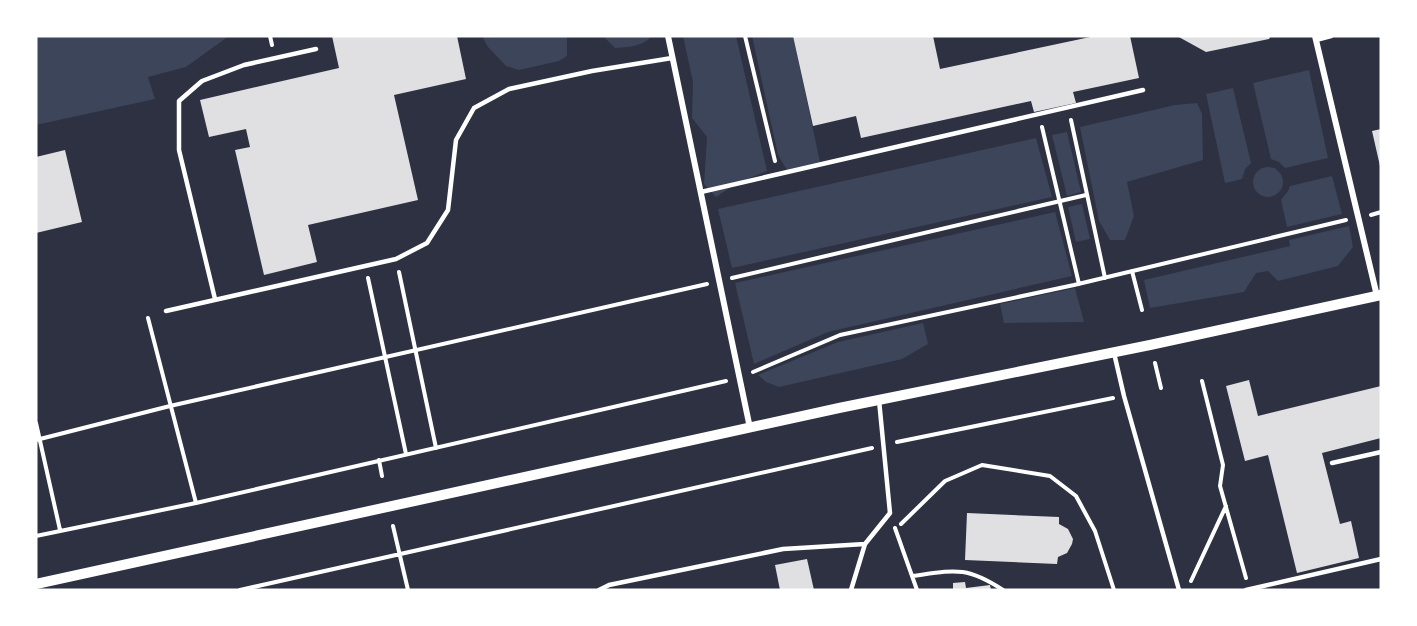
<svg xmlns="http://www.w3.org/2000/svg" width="1417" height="626" viewBox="0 0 1417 626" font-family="Rubik,sans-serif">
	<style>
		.green { fill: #3c4559 }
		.building { fill: #e0e0e3 }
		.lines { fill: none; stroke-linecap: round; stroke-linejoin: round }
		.path { stroke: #fff; stroke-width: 4 }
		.service { stroke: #fff; stroke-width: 4.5 }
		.minor { stroke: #fff; stroke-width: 6 }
		.tertiary { stroke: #fff; stroke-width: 10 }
	</style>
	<rect width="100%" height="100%" fill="#2d3142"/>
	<path class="green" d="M36,36H229L186,67L148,77L155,99L36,125Z
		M482,36H567V56L559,61L519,70L506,66L488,47Z
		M603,36H652C642,47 628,47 615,48Z
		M683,36H736L767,171L737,183L716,197L704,184L707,137L692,118L693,82Z
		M752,36H793L820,162L787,170L778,155Z
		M1309,70L1328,158L1285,168L1279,162L1271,159L1253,83Z
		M1233,88L1251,163L1245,169L1242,179L1225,183L1206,94Z
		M1197,103L1202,114L1203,160L1127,182L1134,216L1125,240H1110L1099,221L1080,127L1175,105Z
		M1067,132L1081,192L1067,196L1052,135Z
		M1036,138L1052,197L732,268L718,209Z
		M1253 182a15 15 0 1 1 30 0a15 15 0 1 1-30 0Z
		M1332,176L1342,214L1287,227L1281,200L1288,191L1290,186Z
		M1082,204L1090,239L1076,242L1068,207Z
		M1055,212L1072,276L828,332L754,364L735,283Z
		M1349,226L1353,247L1338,266L1278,281L1268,271L1256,273L1244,292L1150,308L1144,280L1290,246L1289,240Z
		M1075,288L1084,322L1004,323L1000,304Z
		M923,323L928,344L902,359L779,387L766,382L758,375L838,342Z"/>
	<path class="building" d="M332,36H457L466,79L394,95L418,200L308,225L317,262L264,275L235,150L250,147L246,129L209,137L200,100L339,68Z
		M793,36H933L940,69L1095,36H1130L1139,78L1073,92L1076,103L1034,112L1031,101L861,138L856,116L813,126Z
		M1177,36H1271L1269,39L1206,52Z
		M1381,129V166H1380L1372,131Z
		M65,150L82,222L36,233V157Z
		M1249,380L1258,416L1381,386V438L1322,453L1340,524L1351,521L1359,558L1297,573L1268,455L1245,461L1226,386Z
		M967,513L1059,517V524L1068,529L1073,539L1072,544L1067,553L1058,557L1057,564L965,560Z
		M807,559L814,590H780L775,565Z
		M965,582L966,588L990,585L991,590H953V583Z"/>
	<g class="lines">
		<path class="path" d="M270,36L272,45
			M745,36L775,161
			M1071,120L1105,278
			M1042,127L1079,284
			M1371,215L1381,212
			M1132,271L1142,310
			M399,272L436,448
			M368,278L406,454
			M732,278L1086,195
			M148,318L196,503
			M1155,363L1161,388
			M753,372L840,335L1074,285L1346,220
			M1202,381L1223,465L1220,486L1246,578
			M36,423L60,530
			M36,440L170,406L707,284
			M897,442L1113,398
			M379,460L382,476
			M901,524L945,481L982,465L1050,476L1076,496L1095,531L1114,590
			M393,526L408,590
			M895,528L917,590
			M36,536L196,503L726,381
			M913,576C955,570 966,566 1003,590
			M1191,581L1226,506
			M240,590L872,448"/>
		<path class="service" d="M1316,40L1331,36
			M701,192L1143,90
			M215,299L179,150V101L202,81L244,65L316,49
			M166,311L396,259L427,243L448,210L456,140L474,108L509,89L592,71L672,58
			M1114,353L1124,396L1179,590
			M1332,463L1381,452
			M599,590L609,585L783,549L865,544
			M851,590L865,544L890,513L879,400
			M1246,590L1381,559"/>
		<path class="minor" d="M668,36L750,428
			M1315,36L1377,296"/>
		<path class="tertiary" d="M36,584L839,408L1150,345L1381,295"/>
	</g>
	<rect width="1417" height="626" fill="none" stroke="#ffffff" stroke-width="75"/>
</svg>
